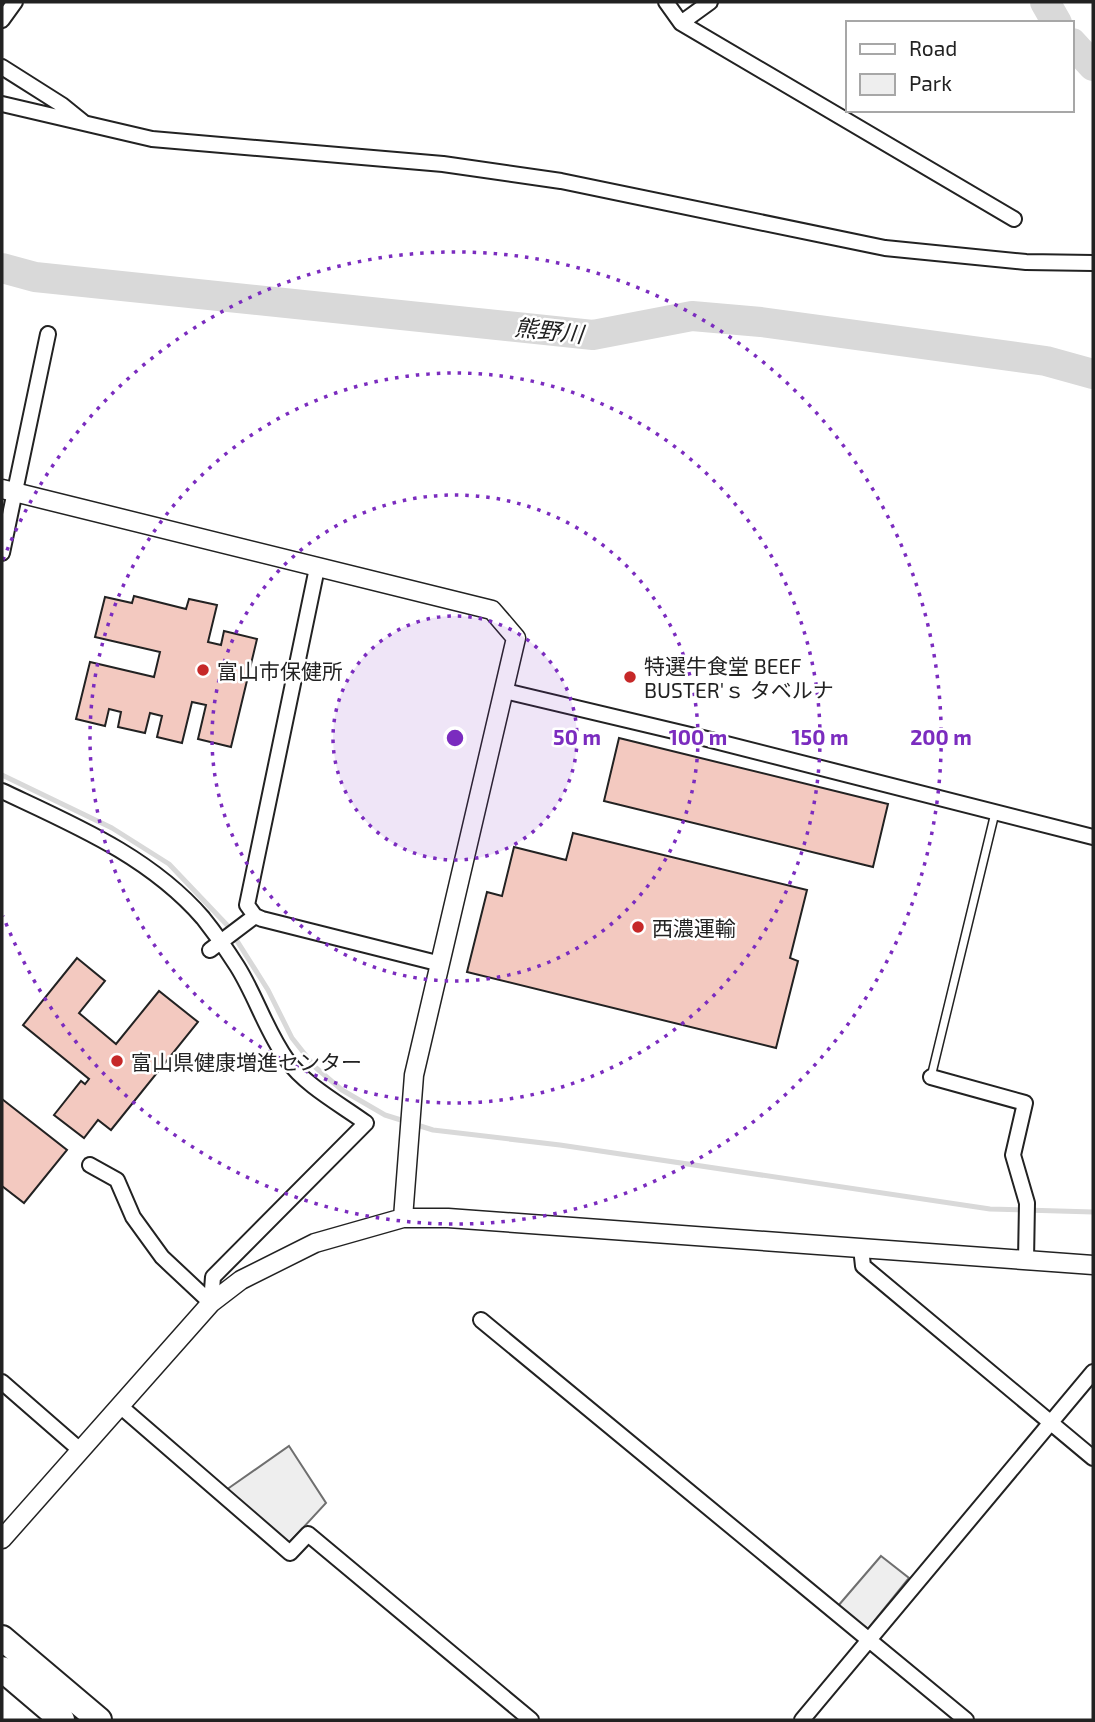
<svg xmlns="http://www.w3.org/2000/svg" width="1095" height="1722" viewBox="0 0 1095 1722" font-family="'Exo 2','Noto Sans JP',sans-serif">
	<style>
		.green { fill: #eee; stroke: #6f6f6f; stroke-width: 2 }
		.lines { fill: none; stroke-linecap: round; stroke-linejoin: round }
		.stream { stroke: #d9d9d9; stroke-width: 5 }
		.river { stroke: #d9d9d9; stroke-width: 30 }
		.building { fill: #f3c9c0; stroke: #222; stroke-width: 2 }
		.service-casing { stroke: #222; stroke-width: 10 }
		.minor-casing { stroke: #222; stroke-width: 18 }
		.tertiary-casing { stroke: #222; stroke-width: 21 }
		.trunk-casing { stroke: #222; stroke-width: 28 }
		.service { stroke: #fff; stroke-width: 7 }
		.minor { stroke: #fff; stroke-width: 14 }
		.tertiary { stroke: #fff; stroke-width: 18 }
		.trunk { stroke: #fff; stroke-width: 24 }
		.ring { fill: none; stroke: #7b2cbf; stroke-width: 3.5; stroke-dasharray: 3.5 7 }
		.poi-dot { fill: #c62828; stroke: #fff; stroke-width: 2.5 }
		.labels { text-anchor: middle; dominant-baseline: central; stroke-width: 5; stroke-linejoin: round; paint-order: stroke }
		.poi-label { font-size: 21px; fill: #222; stroke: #fff; text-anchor: start }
		.water-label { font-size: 23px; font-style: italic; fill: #222; stroke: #fff }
		.centre { fill: #7b2cbf; stroke: #fff; stroke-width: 3.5 }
		.ring-label { font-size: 21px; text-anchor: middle; font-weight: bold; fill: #7b2cbf; stroke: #fff; stroke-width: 5; stroke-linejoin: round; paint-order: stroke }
	</style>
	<rect width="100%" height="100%" fill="#fff"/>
	<path class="green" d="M289,1446L326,1503L288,1544L226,1490Z
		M881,1556L909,1578L867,1630L838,1606Z"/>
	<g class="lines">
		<path class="stream" d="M2,775L112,828L169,864L227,925L268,990L292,1038L315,1067L342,1090L385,1115L433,1130L560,1145L990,1209L1093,1212"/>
		<path class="river" d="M1045,2L1057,23
			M1072,43L1093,66
			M2,268L35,277L593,335L692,316L761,322L1046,361L1093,374"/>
	</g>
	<path class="building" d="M134,596L186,609L189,599L217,605L208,642L221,645L224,631L257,639L231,747L198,739L206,705L192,702L182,743L157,737L162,716L150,713L145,733L118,727L121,712L109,709L105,726L76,719L90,662L154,677L160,652L95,637L105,597L132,603Z
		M619,738L888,804L873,867L604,801Z
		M573,833L807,890L790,958L798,961L776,1048L467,972L487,892L502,896L514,847L566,860Z
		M77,958L105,981L79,1013L116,1044L159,991L198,1022L111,1130L98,1120L84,1138L54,1115L81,1081L85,1084L89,1079L23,1025Z
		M2,1099L67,1150L24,1203L2,1186Z"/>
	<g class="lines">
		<defs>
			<path id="service" d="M931,1077L995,813"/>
			<path id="minor" d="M666,2L681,23L1014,219
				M2,20L15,2
				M681,23L710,2
				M2,67L62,105L83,122
				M2,104L152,139L443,164L561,181L885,248L1026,262L1093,263
				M2,553L48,334
				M317,568L247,905L255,916L262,919L441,964
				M505,691L703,738L1093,837
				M2,791C74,825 149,856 203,918C215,933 227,950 237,966C256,996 266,1031 287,1060C306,1086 340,1104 366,1123L213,1277L211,1303
				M210,950L255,916
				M931,1077L1025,1103L1013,1155L1027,1203L1026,1260
				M90,1165L117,1180L133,1217L162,1257L211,1303
				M861,1248L863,1266L1093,1458
				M481,1320L966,1720
				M2,1382L80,1450
				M120,1406L290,1553L308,1534L531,1720
				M802,1720L1093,1372"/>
			<path id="tertiary" d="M2,489L492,610L516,638L414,1075L403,1218
				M2,1539L211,1303L241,1280L315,1243L403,1218H448L1093,1265"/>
			<path id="trunk" d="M2,1638L99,1720
				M2,1669L62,1720"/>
		</defs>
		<use href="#service" class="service-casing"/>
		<use href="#minor" class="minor-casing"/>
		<use href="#tertiary" class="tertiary-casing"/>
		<use href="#trunk" class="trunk-casing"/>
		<use href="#service" class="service"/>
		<use href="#minor" class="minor"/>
		<use href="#tertiary" class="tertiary"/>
		<use href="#trunk" class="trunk"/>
	</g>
	<circle cx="455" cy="738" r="122" fill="#7b2cbf" fill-opacity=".12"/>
	<g class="ring">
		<circle cx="455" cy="738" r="122"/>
		<circle cx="455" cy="738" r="243"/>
		<circle cx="455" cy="738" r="365"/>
		<path d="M3 560A486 486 0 1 1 3 916"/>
	</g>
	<g class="poi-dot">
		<circle cx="203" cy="670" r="7"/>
		<circle cx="630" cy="677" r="7"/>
		<circle cx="638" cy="927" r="7"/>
		<circle cx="117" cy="1061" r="7"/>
	</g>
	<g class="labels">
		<g class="poi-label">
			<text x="644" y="665">特選牛食堂 BEEF<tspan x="644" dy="24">BUSTER'ｓ タベルナ</tspan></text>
			<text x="217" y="670">富山市保健所</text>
			<text x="652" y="927">西濃運輸</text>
			<text x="131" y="1061">富山県健康増進センター</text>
		</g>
		<g class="water-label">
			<text transform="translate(549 330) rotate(6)">熊野川</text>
		</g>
	</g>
	<circle cx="455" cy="738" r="10" class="centre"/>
	<g class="ring-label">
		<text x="577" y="745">50 m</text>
		<text x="698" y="745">100 m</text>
		<text x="820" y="745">150 m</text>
		<text x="941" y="745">200 m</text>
	</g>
	<rect width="1095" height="1722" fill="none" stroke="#222222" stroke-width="7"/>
	<rect x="846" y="21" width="228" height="91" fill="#ffffff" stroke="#a7a7a7" stroke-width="2"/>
	<rect x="860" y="44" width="35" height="10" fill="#ffffff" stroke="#a7a7a7" stroke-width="2"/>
	<text x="909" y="56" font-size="21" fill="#222222">Road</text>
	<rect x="860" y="74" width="35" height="21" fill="#eeeeee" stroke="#a7a7a7" stroke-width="2"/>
	<text x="909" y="91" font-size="21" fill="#222222">Park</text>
</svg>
